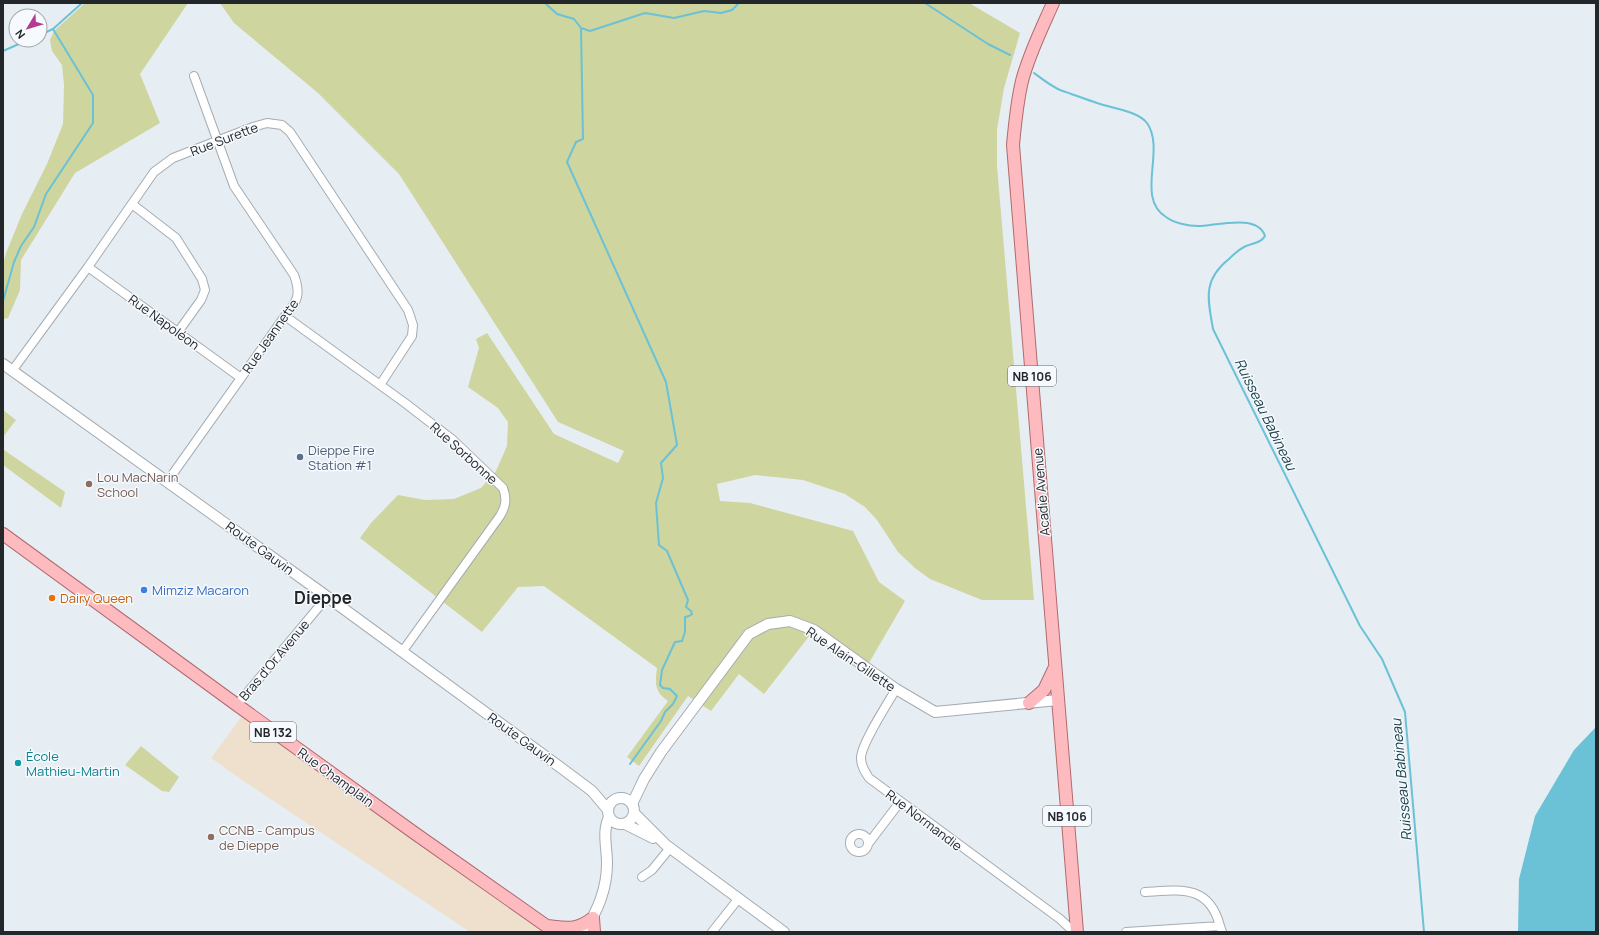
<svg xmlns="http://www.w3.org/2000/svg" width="1599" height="935" viewBox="0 0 1599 935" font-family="Manrope,sans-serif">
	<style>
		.commercial { fill: #efe0cd }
		.green { fill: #cfd59e }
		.water { fill: #6bc1d6 }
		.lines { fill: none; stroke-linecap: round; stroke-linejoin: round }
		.stream { stroke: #6bc1d6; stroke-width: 2 }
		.minor-casing { stroke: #a5acb2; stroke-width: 10 }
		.tertiary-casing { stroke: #a5acb2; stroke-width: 12 }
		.primary-casing { stroke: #b16a6f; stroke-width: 14 }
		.minor { stroke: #fff; stroke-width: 8 }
		.tertiary { stroke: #fff; stroke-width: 10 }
		.primary { stroke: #febbbf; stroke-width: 12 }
		.service-dot { fill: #5c6f8a; stroke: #f6fafe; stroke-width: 1.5 }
		.education-dot { fill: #8d6e63; stroke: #f6fafe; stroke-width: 1.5 }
		.shop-dot { fill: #3f7fe0; stroke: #f6fafe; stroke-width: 1.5 }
		.food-dot { fill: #e8710a; stroke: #f6fafe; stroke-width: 1.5 }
		.culture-dot { fill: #0f9aa8; stroke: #f6fafe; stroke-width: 1.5 }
		.labels { text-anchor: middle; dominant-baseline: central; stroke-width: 3; stroke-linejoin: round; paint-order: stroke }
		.shield { fill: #f6fafe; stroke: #636669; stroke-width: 1 }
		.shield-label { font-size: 12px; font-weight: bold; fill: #242729 }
		.street-label { font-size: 13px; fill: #242729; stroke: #f6fafe }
		.service-label { font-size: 13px; fill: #4e5e75; stroke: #f6fafe; text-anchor: start }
		.education-label { font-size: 13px; fill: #785e54; stroke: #f6fafe; text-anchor: start }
		.shop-label { font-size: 13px; fill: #366cbe; stroke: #f6fafe; text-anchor: start }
		.food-label { font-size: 13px; fill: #c56008; stroke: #f6fafe; text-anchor: start }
		.culture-label { font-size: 13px; fill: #0d838f; stroke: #f6fafe; text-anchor: start }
		.water-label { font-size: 14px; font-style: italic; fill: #133c45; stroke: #f6fafe }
		.district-label { font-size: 17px; font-weight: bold; fill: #242729; stroke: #f6fafe }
	</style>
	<rect width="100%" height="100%" fill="#e6eef4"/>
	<path class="commercial" d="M242,716L547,926L555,932H470L242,780L211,758Z"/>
	<path class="green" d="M85,3H188L140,74L160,123L75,173L21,260L20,290L8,318L3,319V264L6,253L22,214L47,164L63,124L64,85L62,65L52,51L50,40L54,31Z
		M220,3H969L1020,33L1004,88L997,130V166L1034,600H982L930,579L915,568L898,552L877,520L865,507L845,494L803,480L755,475L717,484L720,501L750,503L853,531L879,582L905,601L866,668L814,630L764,694L739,674L711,711L688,696L639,766L627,757L668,701C654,691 655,684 657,668L544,586L518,587L482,632L360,538L371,523L398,495L425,500L454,499L481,488L496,471L507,446L508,422L498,408L468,387L479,348L476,339L487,333L554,434L618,463L624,451L558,422L399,174L318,93L234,23Z
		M3,410L16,420L3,437Z
		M4,450L65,492L61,508L3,465Z
		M141,746L179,777L169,792L162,791L125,765Z"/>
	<path class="water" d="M1596,727V932H1518L1519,879L1535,816L1574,750Z"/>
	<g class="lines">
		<path class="stream" d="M545,3L557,14L574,19L581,28L583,139L576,142L567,162L666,382L677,445L661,463L663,478L656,503L659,545L667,551L688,600L686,607L691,611L692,614L689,616L685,617V632L682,641L675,642L662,670L660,685L663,688L670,689L677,696L673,704L665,712L661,721L630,764
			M925,3L988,44L1010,55
			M581,28L590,31L645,13L674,18L704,11L721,13L732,10L739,3
			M40,35L53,29L82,3
			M3,51L28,40
			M1034,73C1042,79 1051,86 1060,90C1072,94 1085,99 1097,103C1111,108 1138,111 1147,123C1166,150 1135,198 1166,217C1174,223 1188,226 1198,226C1215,226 1258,213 1265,236C1261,243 1253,243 1246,246C1239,249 1234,254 1229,259C1202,280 1208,300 1213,329L1360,626L1382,659L1405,712L1424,932
			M3,301L14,262L21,246L34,227L46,194L93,123V95L53,29"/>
		<defs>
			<path id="minor" d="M132,204L176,238L202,279L205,290L201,300L178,332
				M88,267L241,378
				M285,316L405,403L453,440L503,488C507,499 506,506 500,516L402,652
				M12,371L88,267L154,172L173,158L253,127L267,123L282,125L290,132L408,310L413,325L412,336L380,385
				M167,482L285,316C298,301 301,294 294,275L234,186L194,76
				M896,689C888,703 861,744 861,758C861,766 865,772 869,778L1060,919L1074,932
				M237,705L327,597
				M850 843a9 9 0 1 1 18 0a9 9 0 1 1-18 0Z
				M868,844L900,802
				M642,877L652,870L670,848
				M1145,892C1180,890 1209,884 1220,926
				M712,932L739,898
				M1126,932L1220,926L1222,932"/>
			<path id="tertiary" d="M3,364L318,590L564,770L592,791L608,810
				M608 811a13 13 0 1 1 26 0a13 13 0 1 1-26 0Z
				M632,804L644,779L661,752L749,634L768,624L790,621L814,630L896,689L935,712L1058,700
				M634,813L666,845L784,932
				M625,824L653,838
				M584,932C598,910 607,889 607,863C607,847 602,832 609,817"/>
			<path id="primary" d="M1053,3C1042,28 1029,54 1022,81C1017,102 1015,123 1013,145L1077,932
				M3,534L237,705L413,832L555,932
				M1029,703L1044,690L1054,669
				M593,918L594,932
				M547,926C567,928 576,931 593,918"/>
		</defs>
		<use href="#minor" class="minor-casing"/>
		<use href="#tertiary" class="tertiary-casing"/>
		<use href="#primary" class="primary-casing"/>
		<use href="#minor" class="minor"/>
		<use href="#tertiary" class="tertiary"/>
		<use href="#primary" class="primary"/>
	</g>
	<circle class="service-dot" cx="300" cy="457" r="4"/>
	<g class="education-dot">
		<circle cx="89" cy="484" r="4"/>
		<circle cx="211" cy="837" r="4"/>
	</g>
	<circle class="shop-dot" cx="144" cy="590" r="4"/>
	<circle class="food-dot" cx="52" cy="598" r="4"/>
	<circle class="culture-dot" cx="18" cy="763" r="4"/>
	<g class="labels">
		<g class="shield">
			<rect x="1008" y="366" width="48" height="20" rx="3"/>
			<rect x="250" y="722" width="46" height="20" rx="3"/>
			<rect x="1043" y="806" width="48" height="20" rx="3"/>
		</g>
		<g class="shield-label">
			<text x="1032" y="376">NB 106</text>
			<text x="273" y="732">NB 132</text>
			<text x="1067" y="816">NB 106</text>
		</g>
		<g class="street-label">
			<text transform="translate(224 139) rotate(-21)">Rue Surette</text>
			<text transform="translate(164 322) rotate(36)">Rue Napoléon</text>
			<text transform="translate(270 336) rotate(-55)">Rue Jeannette</text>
			<text transform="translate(464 453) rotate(42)">Rue Sorbonne</text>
			<text transform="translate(1041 492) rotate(-95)">Acadie Avenue</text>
			<text transform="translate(260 548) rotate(36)">Route Gauvin</text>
			<text transform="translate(851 659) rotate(34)">Rue Alain-Gillette</text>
			<text transform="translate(274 660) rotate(-50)">Bras d'Or Avenue</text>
			<text transform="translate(522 739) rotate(36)">Route Gauvin</text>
			<text transform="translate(336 777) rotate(36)">Rue Champlain</text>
			<text transform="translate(924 820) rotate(37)">Rue Normandie</text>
		</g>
		<g class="service-label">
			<text x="308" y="450">Dieppe Fire<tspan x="308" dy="15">Station #1</tspan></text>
		</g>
		<g class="education-label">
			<text x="97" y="477">Lou MacNarin<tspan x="97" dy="15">School</tspan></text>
			<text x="219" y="830">CCNB - Campus<tspan x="219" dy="15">de Dieppe</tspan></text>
		</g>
		<g class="shop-label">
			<text x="152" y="590">Mimziz Macaron</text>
		</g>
		<g class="food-label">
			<text x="60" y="598">Dairy Queen</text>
		</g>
		<g class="culture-label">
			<text x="26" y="756">École<tspan x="26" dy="15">Mathieu-Martin</tspan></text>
		</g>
		<g class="water-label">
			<text transform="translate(1266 414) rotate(64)">Ruisseau Babineau</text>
			<text transform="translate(1401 780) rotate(-95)">Ruisseau Babineau</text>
		</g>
		<g class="district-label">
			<text x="323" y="597">Dieppe</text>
		</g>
	</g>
	<rect width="1599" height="935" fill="none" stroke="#242729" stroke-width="8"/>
	<g transform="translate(28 28) rotate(232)"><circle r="19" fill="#f6fafe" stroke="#a2a6a9"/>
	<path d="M0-3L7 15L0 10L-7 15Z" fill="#b33c93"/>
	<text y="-6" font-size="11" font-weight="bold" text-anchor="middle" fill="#242729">N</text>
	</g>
</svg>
